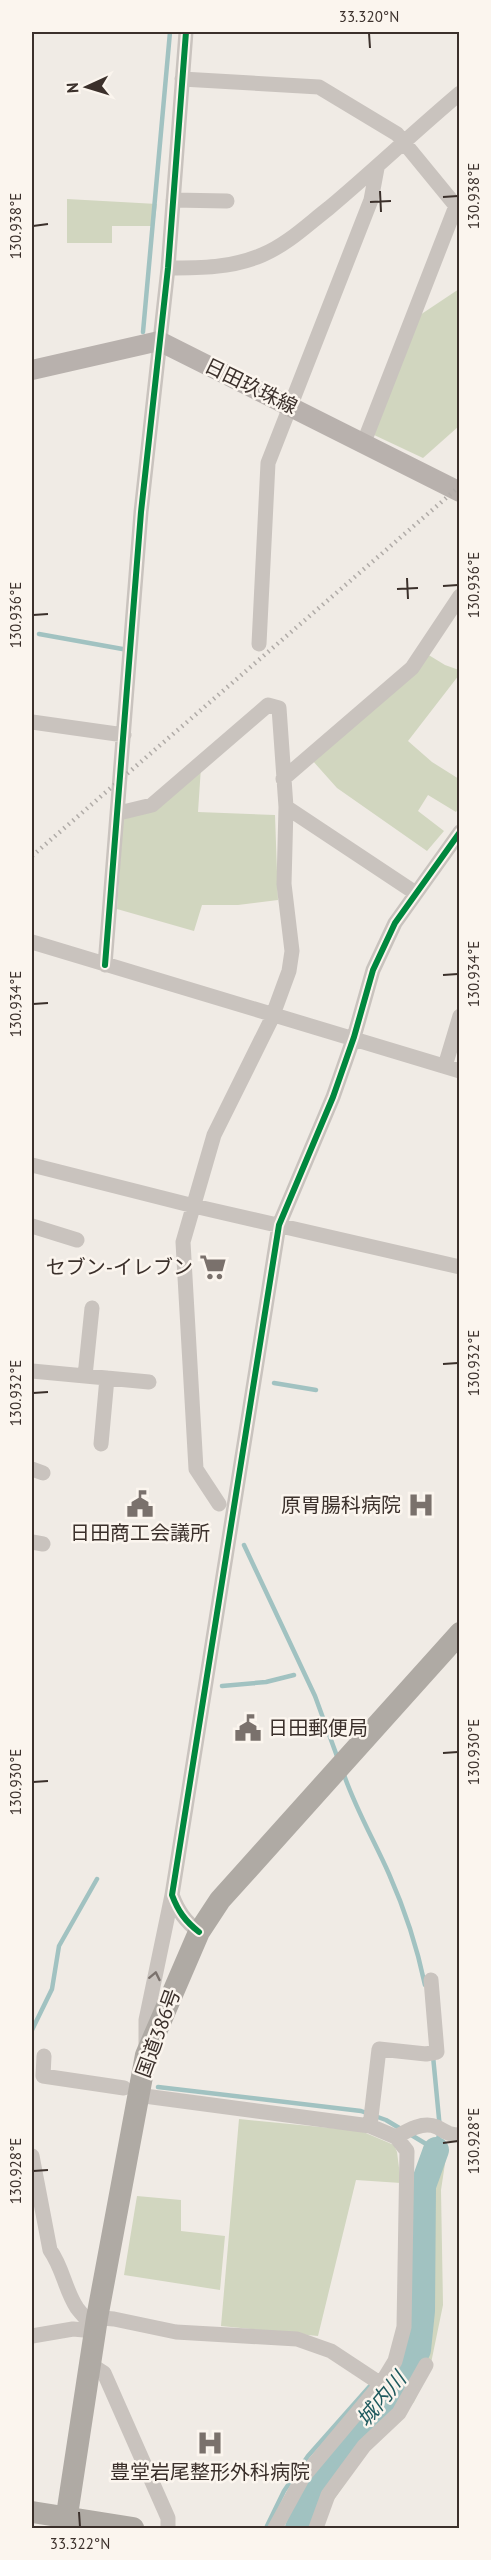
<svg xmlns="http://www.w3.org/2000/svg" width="491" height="2560" viewBox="0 0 491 2560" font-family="'PT Sans','Noto Sans JP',sans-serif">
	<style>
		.green { fill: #d1d6bf }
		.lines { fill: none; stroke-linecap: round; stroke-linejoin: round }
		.stream { stroke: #a1c2c1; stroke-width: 4.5 }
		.river { stroke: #a1c2c1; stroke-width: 26 }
		.minor { stroke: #c9c3be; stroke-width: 15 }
		.major { stroke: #b8b1ad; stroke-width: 20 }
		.highway { stroke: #afaaa4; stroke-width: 22 }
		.rail { stroke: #b1aca8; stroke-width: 4.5; stroke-dasharray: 1.5 4.5; stroke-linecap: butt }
		.cycleway-casing { stroke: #fbf5ee; stroke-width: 10 }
		.cycleway { stroke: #00873e; stroke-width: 6 }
		.oneway { stroke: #7b726d }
		.ticks { fill: none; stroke: #3b302b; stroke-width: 2 }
		.labels { text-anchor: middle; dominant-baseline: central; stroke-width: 5; stroke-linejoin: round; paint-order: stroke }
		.street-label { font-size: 20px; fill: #3b302b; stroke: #fbf5ee }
		.poi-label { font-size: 20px; fill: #3b302b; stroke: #fbf5ee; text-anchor: end }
		.water-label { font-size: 21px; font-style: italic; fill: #1f5a5e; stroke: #fbf5ee }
		.neatline { fill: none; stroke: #3b302b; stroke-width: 2 }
		.ticks-label { font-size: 15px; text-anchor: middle; fill: #3b302b }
	</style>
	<rect width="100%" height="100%" fill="#f0ebe5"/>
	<path class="green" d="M67,199L157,204L154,226H112V243H67Z
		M459,289V426L423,458L372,434L420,315Z
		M427,654L445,665L459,670V675L408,741L432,762L459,779V807L456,812L428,795L418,811L444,831L427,851L337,788L312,760Z
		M201,767L198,812L275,815L278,900L238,905H202L194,931L117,909L123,820Z
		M239,2119L361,2131L394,2145L397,2152L401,2183L356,2180L318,2336L221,2326Z
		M442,2157H446L441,2190L443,2305L430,2368L414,2402L397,2423L367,2451L329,2507L323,2528H307L323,2491L356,2439L392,2408L419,2358L427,2317L432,2185Z
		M137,2196L181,2200V2231L225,2236L220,2290L124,2275Z"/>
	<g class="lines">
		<path class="stream" d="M143,332L170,32
			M39,634L128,650
			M274,1383L316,1390
			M244,1545L315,1696L338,1759
			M222,1686L266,1682L294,1675
			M343,1772C355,1808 374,1840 389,1874C405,1910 417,1947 425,1985
			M32,2030L52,1989L59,1946L97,1879
			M158,2087L361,2111L386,2120L401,2129
			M408,2133L436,2150L440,2129L433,2056
			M267,2526L284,2491L308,2456L370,2386"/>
		<path class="river" d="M298,2528L315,2491L348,2437L397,2387L418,2350L422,2311L423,2186L436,2150"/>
		<path class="minor" d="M182,79L319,87L397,134L456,206
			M173,200L227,201
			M168,268C200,268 232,268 262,255C288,244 307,225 329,208C373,171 415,131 460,93
			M364,442L456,206L460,203
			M259,644L268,463L371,200L377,168
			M32,722L124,735
			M283,779L412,668L460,596
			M286,807L414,892
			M119,813L152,805L268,705L279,708L286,807L284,884L292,951L289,971L271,1020L214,1135L183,1242L196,1469L219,1504
			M32,942L460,1071
			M105,965L141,512L168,268L186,32
			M445,1066L460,1016
			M32,1165L194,1206L460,1267
			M32,1226L77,1240
			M32,1371L149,1382
			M85,1376L92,1308
			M101,1444L107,1378
			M32,1469L43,1473
			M32,1542L43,1544
			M199,1932C185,1921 178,1911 172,1895L279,1225L333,1097L354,1037L373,970L395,923L460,832
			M146,2046V2020L172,1895
			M44,2056L43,2076L124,2088
			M370,2126L379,2049L426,2054L437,2052L431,1980
			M396,2137C408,2130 423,2121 437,2127C446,2132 449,2135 460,2135
			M32,2156L50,2250C63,2268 65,2290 77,2308C83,2316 90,2322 95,2331L73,2329L32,2336
			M90,2317L114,2319L176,2332L297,2339L331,2351L381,2384L395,2361L404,2327L407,2151L396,2137L370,2126L137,2095
			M90,2364L104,2373L168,2518V2528
			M275,2528L303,2477L381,2384
			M316,2528L328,2495L364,2446L399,2413L426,2365"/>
		<path class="major" d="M32,370L159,341L460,492"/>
		<path class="highway" d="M32,2512L133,2528
			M65,2528L97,2318L146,2055L199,1932L220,1900L460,1633"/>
		<path class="rail" d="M32,856L460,486"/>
		<defs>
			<path id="cycleway" d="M105,965L141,512L168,268L186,32
				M199,1932C185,1921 178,1911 172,1895L279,1225L333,1097L354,1037L373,970L395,923L460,832"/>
		</defs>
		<use href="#cycleway" class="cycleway-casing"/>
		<use href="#cycleway" class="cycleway"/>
	</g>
	<defs><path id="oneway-chevron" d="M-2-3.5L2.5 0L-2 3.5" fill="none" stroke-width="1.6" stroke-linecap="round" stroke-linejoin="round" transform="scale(1.5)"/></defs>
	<use class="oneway" href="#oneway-chevron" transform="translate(155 1976) rotate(-78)"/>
	<path class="ticks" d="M369,33L370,48M380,191L381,212M443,197L458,196M370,202L391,201M33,226L48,224M407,578L408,599M443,586L458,585M397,589L418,588M33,615L48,614M443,975L458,974M33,1004L48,1003M443,1364L458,1363M33,1393L48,1392M443,1753L458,1752M33,1782L48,1781M443,2143L458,2141M33,2171L48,2170M79,2512L80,2527"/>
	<defs>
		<symbol id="supermarket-bare" viewBox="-9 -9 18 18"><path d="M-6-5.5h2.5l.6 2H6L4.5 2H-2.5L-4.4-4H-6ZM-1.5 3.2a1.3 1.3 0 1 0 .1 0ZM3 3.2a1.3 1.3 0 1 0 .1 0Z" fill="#7a716c" stroke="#fbf5ee" stroke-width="2.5" paint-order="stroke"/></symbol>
		<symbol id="civic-bare" viewBox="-9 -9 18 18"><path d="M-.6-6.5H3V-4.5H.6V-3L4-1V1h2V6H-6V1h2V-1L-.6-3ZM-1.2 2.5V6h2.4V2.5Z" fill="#7a716c" stroke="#fbf5ee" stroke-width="2.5" paint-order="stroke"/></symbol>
		<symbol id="hospital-bare" viewBox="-9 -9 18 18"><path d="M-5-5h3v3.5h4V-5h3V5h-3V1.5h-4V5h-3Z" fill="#7a716c" stroke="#fbf5ee" stroke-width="2.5" paint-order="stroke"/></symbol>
	</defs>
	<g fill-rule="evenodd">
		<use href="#supermarket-bare" x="194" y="1248" width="38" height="38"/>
		<use href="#civic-bare" x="121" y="1485" width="38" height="38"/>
		<use href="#hospital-bare" x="402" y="1486" width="38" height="38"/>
		<use href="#civic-bare" x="229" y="1709" width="38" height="38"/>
		<use href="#hospital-bare" x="191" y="2424" width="38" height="38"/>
	</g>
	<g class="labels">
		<g class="street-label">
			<text transform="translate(251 386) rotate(26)">日田玖珠線</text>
			<text transform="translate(158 2033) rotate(-70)">国道386号</text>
		</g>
		<g class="poi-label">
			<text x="193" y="1267">セブン-イレブン</text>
			<text x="401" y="1505">原胃腸科病院</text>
			<text x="140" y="1533" text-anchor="middle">日田商工会議所</text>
			<text x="268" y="1728" text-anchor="start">日田郵便局</text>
			<text x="210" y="2472" text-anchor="middle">豊堂岩尾整形外科病院</text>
		</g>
		<g class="water-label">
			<text transform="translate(381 2399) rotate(-50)">城内川</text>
		</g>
	</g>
	<rect width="491" height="2560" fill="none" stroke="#fbf5ee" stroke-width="66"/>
	<g transform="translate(87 87) rotate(266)" stroke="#fbf5ee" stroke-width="4.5" paint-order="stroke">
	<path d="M0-4.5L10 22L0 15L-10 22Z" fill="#3b302b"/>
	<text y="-9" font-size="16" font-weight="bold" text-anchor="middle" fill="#3b302b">N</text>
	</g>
	<rect x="33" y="33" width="425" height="2494" class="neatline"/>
	<g class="ticks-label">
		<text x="369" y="22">33.320°N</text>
		<text transform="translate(474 196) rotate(-90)" y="5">130.938°E</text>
		<text transform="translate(16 226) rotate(-90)" y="5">130.938°E</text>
		<text transform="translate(474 585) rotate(-90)" y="5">130.936°E</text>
		<text transform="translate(16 615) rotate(-90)" y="5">130.936°E</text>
		<text transform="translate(474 974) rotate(-90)" y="5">130.934°E</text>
		<text transform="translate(16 1004) rotate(-90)" y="5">130.934°E</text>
		<text transform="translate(474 1363) rotate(-90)" y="5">130.932°E</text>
		<text transform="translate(16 1393) rotate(-90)" y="5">130.932°E</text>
		<text transform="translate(474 1752) rotate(-90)" y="5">130.930°E</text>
		<text transform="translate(16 1782) rotate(-90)" y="5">130.930°E</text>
		<text transform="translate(474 2141) rotate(-90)" y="5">130.928°E</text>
		<text transform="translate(16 2171) rotate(-90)" y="5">130.928°E</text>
		<text x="80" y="2549">33.322°N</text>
	</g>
</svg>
